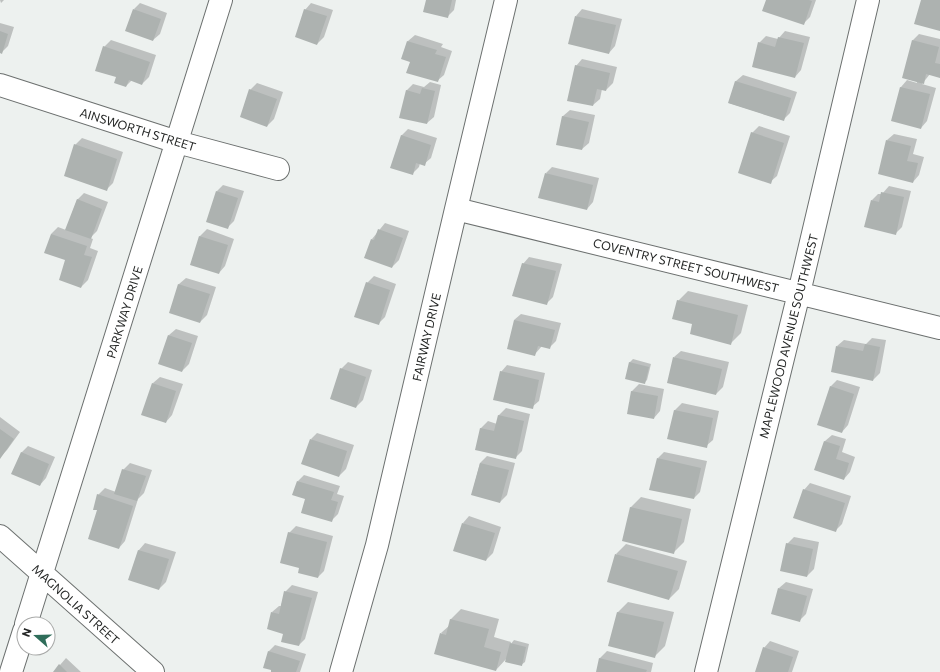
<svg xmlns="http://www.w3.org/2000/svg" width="940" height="672" viewBox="0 0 940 672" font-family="Commissioner,sans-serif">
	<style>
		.shadow { fill: #0003 }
		.building { fill: #adb2b0 }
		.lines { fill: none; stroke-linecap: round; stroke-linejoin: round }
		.street-casing { stroke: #6c706f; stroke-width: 24 }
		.street { stroke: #fff; stroke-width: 22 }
		.labels { text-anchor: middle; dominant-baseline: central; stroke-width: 3; stroke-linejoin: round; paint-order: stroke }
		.street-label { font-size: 12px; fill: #252726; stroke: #fff }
	</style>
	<rect width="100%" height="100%" fill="#edf1ef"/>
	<path class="shadow" d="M0,0H4L1,3Z
		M427,0H456L454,10L447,17Z
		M767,0H816L810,17L803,24Z
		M140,3L167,13L160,34L153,40L134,9Z
		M311,3L333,10L324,37L317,44L305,10Z
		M582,9L622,19L615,46L609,53L576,16Z
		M0,23L14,27L8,46L2,52H0Z
		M785,31L810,37L801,70L795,77L759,43L766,36L778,39Z
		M919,34L940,39V77L930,74L922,84L936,88L927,121L921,128L892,120L901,87L907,80L917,83L913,40Z
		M415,35L443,44L441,47L452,51L444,75L437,81L411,62L408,41Z
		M111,40L156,55L149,77L142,84L132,80L126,86L117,77L104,47Z
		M582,59L617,67L613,83L606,90L602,89L600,99L593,105L576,66Z
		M743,75L797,92L790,113L783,120L729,103L736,81Z
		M430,82L441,85L434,117L427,123L406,91L413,84L424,87Z
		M257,83L283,92L274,119L267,126L250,90Z
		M570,110L595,115L589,143L582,149L558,144L563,116Z
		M759,126L790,136L777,176L770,182L752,133Z
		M408,129L437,138L431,158L424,164L420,163L419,167L412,174L401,136Z
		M894,134L917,139L913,154L924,157L919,175L913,182L887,140Z
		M82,138L123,152L113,183L106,190L75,145Z
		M552,167L599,178L593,202L587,209L546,173Z
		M223,185L244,191L234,221L227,228L217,191Z
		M889,186L911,191L902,227L895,234L872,200L878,194H882Z
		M84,193L108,202L97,231L90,238L93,239L90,248L98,251L88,280L81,287L51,234L58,227L66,230L77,200Z
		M385,223L409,231L399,260L392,267L372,239Z
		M207,229L234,239L225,266L219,273L191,264L200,236Z
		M529,257L562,264L553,297L546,304L523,264Z
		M374,276L396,284L385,317L378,324L367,283Z
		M186,278L216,287L207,315L200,322L170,312L179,284Z
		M688,291L748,305L741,333L731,343L693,323L678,301Z
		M521,314L561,323L556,341L549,348L542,346L535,354L514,320Z
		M176,329L198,336L189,364L182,371L169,335Z
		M872,338L886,340L880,373L873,380L837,346L844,340L866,344Z
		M681,351L729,362L723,387L716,394L674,357Z
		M633,359L651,364L647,380L644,383L626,378L630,362Z
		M348,362L372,370L363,400L356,407L341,369Z
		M507,365L545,373L539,401L532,407L501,372Z
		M160,377L183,384L172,415L166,422L153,383Z
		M837,380L860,387L848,425L842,432L831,386Z
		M639,384L664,389L660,411L654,418L628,413L632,391Z
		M682,403L719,411L713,440L706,446L669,438L675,410Z
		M506,408L530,414L522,451L515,458L476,449L481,428L488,421L497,424L499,415Z
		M0,417L20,432L7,450L0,457Z
		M317,433L354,445L346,469L339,476L311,439Z
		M832,435L846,439L842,452L855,457L850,472L844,479L816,470L825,441Z
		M28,446L55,457L46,478L40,485L21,453Z
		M664,452L707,461L700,492L694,498L658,458Z
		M487,456L515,463L507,495L500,502L472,494L480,463Z
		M130,463L152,470L144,493L138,499L125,541L119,548L98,509V495L105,488L116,492L123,470Z
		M304,475L340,486L337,494L344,496L338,514L331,521L306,498L298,481Z
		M810,483L851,496L842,524L835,531L804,490Z
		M641,497L691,509L684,542L674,552L623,540L631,507Z
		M469,516L501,527L493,553L486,560L463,523Z
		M296,526L333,536L324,571L318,577L300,567L289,533Z
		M794,537L819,542L814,569L807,576L787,544Z
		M145,543L176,552L166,582L159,589L129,579L139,550Z
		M626,544L687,561L679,589L669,599L616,554Z
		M786,582L813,589L806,614L799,621L779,588Z
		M292,585L318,592L305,639L299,645L285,633L272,612L279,606H281L285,592Z
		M628,602L674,612L665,646L655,656L610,645L618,612Z
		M461,609L499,619L494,637L511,642L510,645L514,640L529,644L525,662L521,665L507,658L496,670L441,633L450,625L451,619Z
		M770,641L799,651L792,672H756L764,648Z
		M275,645L306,654L300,672H272L273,670L269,651Z
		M607,651L653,663L651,672H597L600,658Z
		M66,658L81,672H54Z"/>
	<path class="building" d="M426,0H452L448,18L423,12Z
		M766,0H809L812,1L804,25L762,11Z
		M921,0H940V31L914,24Z
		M133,9L161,19L153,41L125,31Z
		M304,9L327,16L317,45L295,37Z
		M575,16L616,25L609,54L568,44Z
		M0,31L8,34L2,54L0,53Z
		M778,37L804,43L795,78L752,67L758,42L775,47Z
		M912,40L939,47L935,63L940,64V78L926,74L924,84L902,78Z
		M407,41L437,50L435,54L446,57L438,82L406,73L410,62L401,59Z
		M103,46L150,62L142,85L129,80L126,87L114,83L116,77L95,71Z
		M575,65L610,73L606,91L597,89L593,106L567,101Z
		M735,81L791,98L784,121L728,103Z
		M900,87L930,94L921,129L891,121Z
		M422,88L435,91L427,124L399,118L406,90L420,94Z
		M249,89L277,99L267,127L240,117Z
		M562,116L589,122L582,150L556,145Z
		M751,132L784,143L771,184L738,173Z
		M401,135L431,145L425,166L416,163L413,175L390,168Z
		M886,140L911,146L907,161L918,163L913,183L878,174Z
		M74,144L117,159L107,191L64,176Z
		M545,173L593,185L587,210L538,198Z
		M216,191L238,198L228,229L206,222Z
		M881,192L904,197L896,235L864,227L871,200L879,202Z
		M77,199L102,209L91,239L65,230Z
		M378,229L403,238L392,268L364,258L371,239L374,240Z
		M51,234L87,246L84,255L92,257L81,288L59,280L65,260L44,253Z
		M199,236L228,245L219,274L190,265Z
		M522,263L556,271L547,305L512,296Z
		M366,282L390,290L379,325L354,317Z
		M178,284L210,294L200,323L169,313Z
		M677,300L738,315L731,345L690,334L692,324L672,319Z
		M514,320L555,330L550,349L538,346L535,356L507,349Z
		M168,335L192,343L182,372L158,364Z
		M865,344L880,347L873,381L831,372L836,346L863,351Z
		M673,357L722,369L716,395L667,383Z
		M629,362L649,367L645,384L625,379Z
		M340,368L366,377L356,408L330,399Z
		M500,371L539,380L533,409L493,400Z
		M152,383L176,391L166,423L141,415Z
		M830,386L854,394L842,433L817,425Z
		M631,391L658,396L654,419L627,414Z
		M674,410L713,418L707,448L667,439Z
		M498,415L524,421L516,459L475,450L480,428L494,431Z
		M0,429L14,439L0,459Z
		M310,439L347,451L339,477L301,464Z
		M824,441L840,446L836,459L849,463L844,480L814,470Z
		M21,452L49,464L40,486L11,474Z
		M657,458L701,468L694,499L649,490Z
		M480,463L509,470L500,503L471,495Z
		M122,469L146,476L137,501L114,494Z
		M297,481L334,492L331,500L338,502L332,522L301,513L305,499L292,495Z
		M803,489L845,503L836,532L793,518Z
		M97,494L133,506L119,549L88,539L97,510H93Z
		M630,507L682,519L674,554L622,541Z
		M462,523L495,533L486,561L453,551Z
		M288,532L327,542L318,578L298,573L299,568L280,563Z
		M786,543L813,549L807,577L780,571Z
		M138,550L169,559L159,590L128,580Z
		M615,554L678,571L669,600L607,582Z
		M778,588L807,596L800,622L771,614Z
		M284,591L312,598L299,646L281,642L283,634L267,629L271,612L279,614Z
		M617,612L664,622L655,658L608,646Z
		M450,619L489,629L484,647L501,652L496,671L434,654L440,633L446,635Z
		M510,643L526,647L522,666L505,662Z
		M763,647L793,657L788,672H755Z
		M268,651L300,661L296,672H271V670L263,668Z
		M599,658L647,670L646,672H596Z
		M59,664L67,672H53Z"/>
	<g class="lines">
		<defs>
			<path id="street" d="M0,85L177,142L278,169
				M456,209L940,328
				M0,536L153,672
				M26,624L221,0
				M11,672L24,631
				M341,672L377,545L456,209L506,0
				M706,672L799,293L868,0"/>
		</defs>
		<use href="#street" class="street-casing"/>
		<use href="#street" class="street"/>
	</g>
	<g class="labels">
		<g class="street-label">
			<text transform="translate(138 129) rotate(17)">AINSWORTH STREET</text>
			<text transform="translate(686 265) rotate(14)">COVENTRY STREET SOUTHWEST</text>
			<text transform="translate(124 312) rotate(-73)">PARKWAY DRIVE</text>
			<text transform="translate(788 336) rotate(-76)">MAPLEWOOD AVENUE SOUTHWEST</text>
			<text transform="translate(426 337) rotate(-77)">FAIRWAY DRIVE</text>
			<text transform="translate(76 604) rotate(42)">MAGNOLIA STREET</text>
		</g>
	</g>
	<g transform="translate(36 636) rotate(290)"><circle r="19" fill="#ffffff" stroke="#a8a9a8"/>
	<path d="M0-3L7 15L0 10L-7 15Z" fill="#2f6d5a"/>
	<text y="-6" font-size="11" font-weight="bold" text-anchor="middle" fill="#252726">N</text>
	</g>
</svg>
